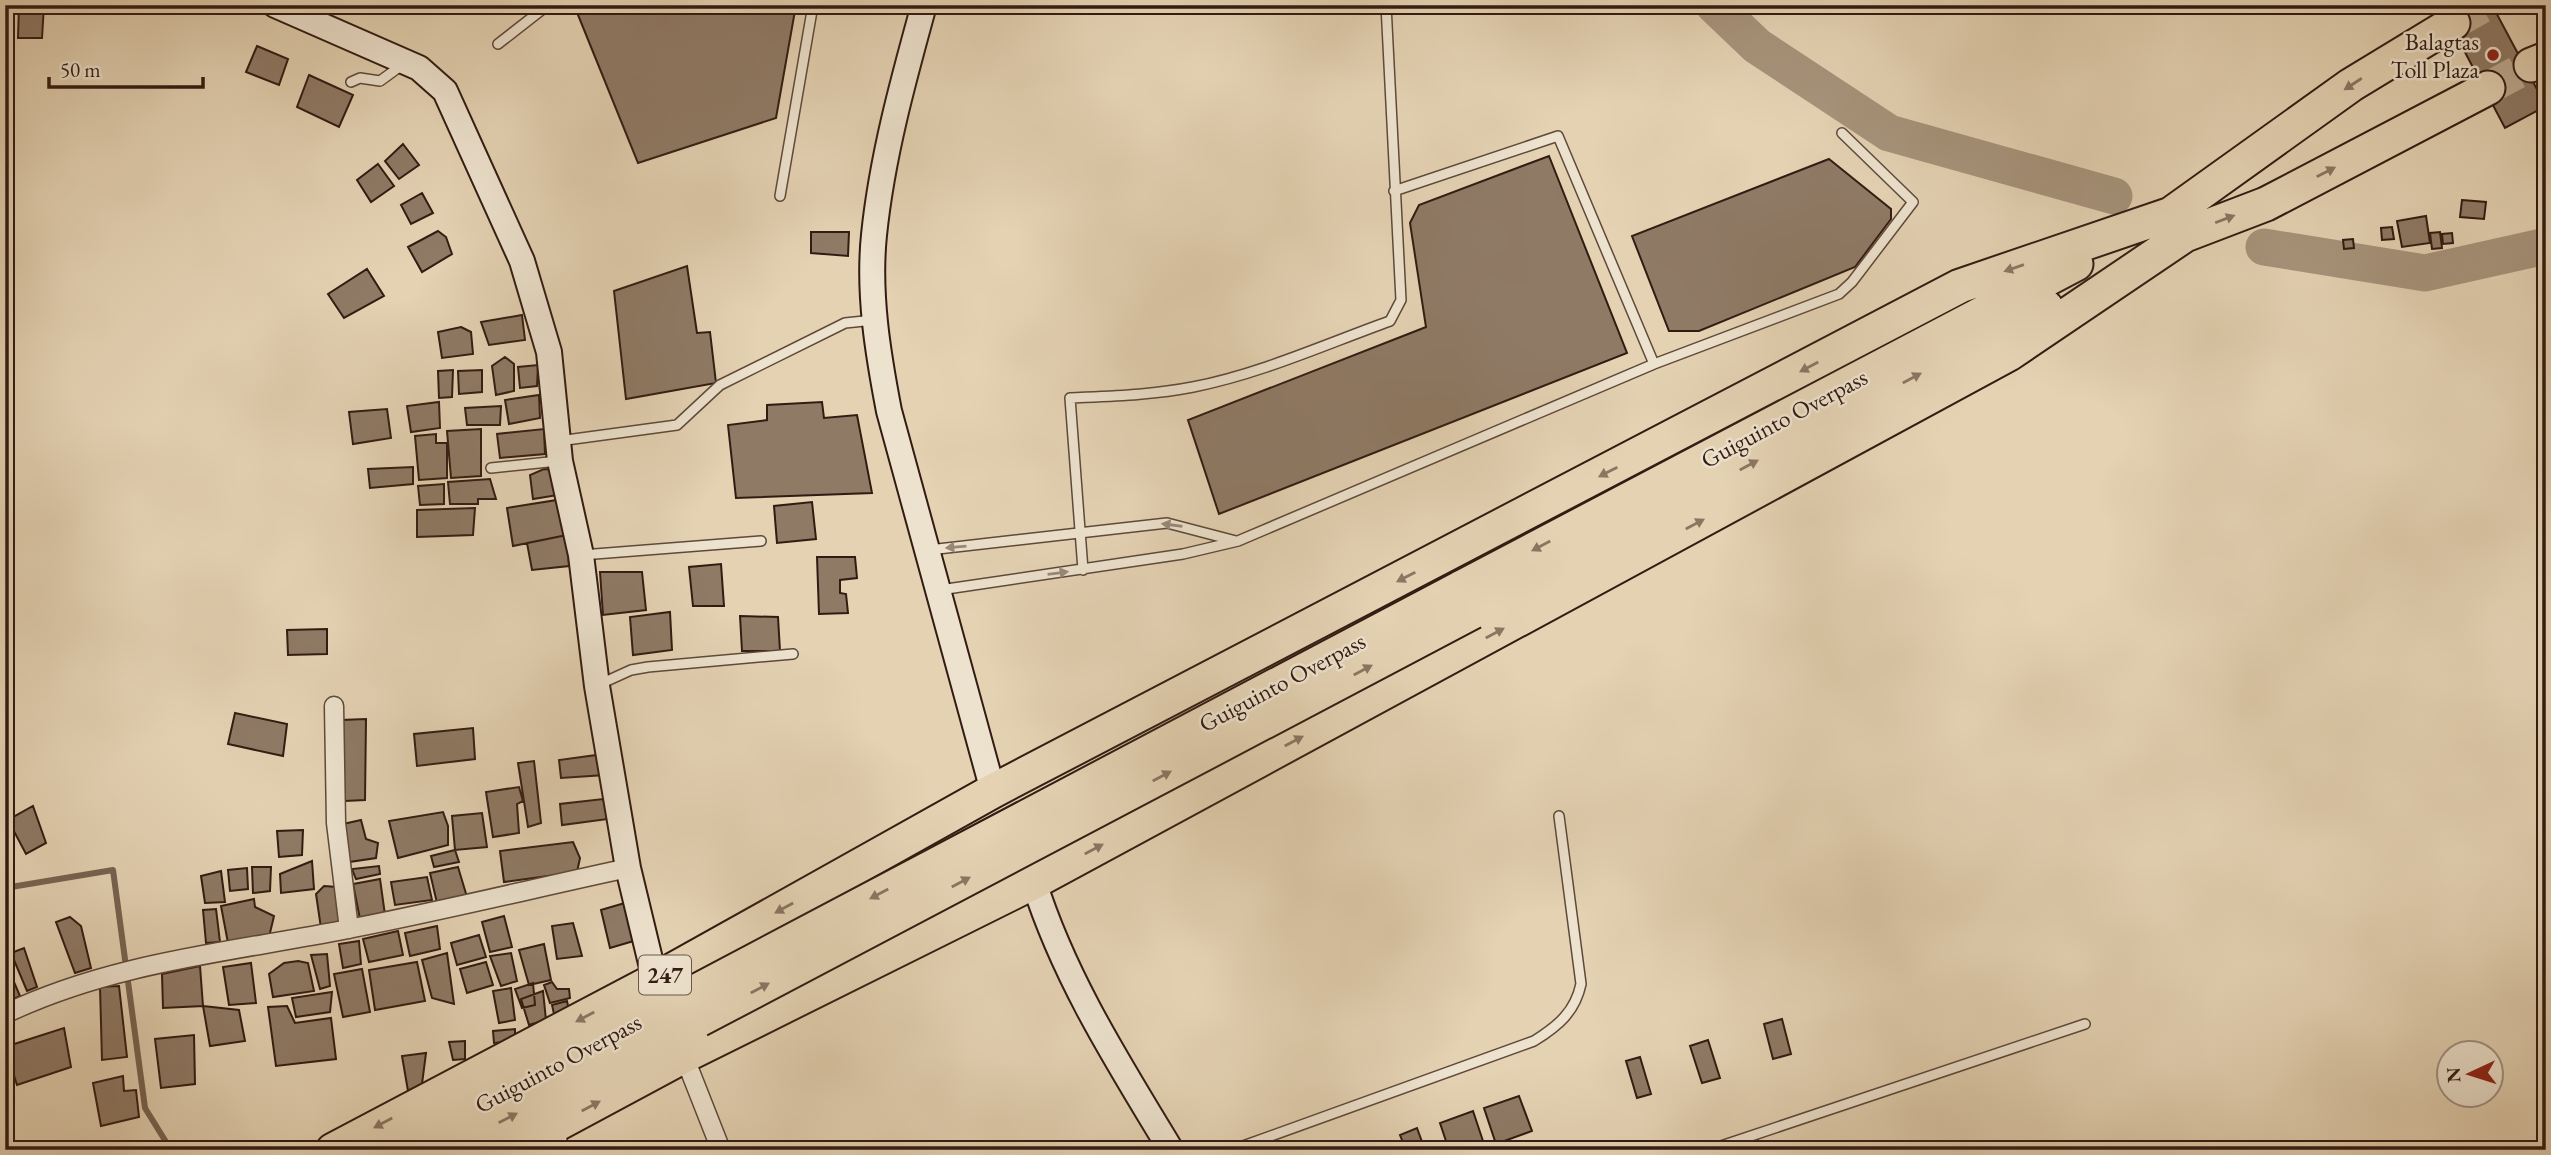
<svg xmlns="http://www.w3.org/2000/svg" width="2551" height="1155" viewBox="0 0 2551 1155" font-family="'EB Garamond',serif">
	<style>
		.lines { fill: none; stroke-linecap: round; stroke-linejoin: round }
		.stream { stroke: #786452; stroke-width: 6 }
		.river { stroke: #a7947c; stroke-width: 37 }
		.building { fill: #8f7a66; stroke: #321b12; stroke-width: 2 }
		.highway-tunnel { stroke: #c0ad93; stroke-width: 33; stroke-dasharray: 33 17; stroke-linecap: butt }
		.lane-casing { stroke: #5e493a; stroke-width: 12 }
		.street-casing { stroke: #5e493a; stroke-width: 21 }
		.secondary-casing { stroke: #321b12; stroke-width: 28 }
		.highway-casing { stroke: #321b12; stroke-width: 37 }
		.lane { stroke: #ede2ce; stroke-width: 9 }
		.street { stroke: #ede2ce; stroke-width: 18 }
		.secondary { stroke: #ede2ce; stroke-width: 24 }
		.highway { stroke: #e4d2b3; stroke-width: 33 }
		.highway-bridge-casing { stroke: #321b12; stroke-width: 37; stroke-linecap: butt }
		.highway-bridge { stroke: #e4d2b3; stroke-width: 33 }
		.oneway { fill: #8b7662 }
		.oneway2 { fill: #998879 }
		.poi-dot { fill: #8f2418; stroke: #ede2ce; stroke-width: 2.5 }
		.labels { text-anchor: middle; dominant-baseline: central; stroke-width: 5; stroke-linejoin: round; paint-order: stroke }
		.shield { fill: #ede2ce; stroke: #6a574a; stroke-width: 2 }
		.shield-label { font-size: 23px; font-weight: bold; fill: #321b12 }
		.poi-label { font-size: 24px; fill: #321b12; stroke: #ede2ce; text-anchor: end }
		.street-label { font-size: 24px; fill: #321b12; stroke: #ede2ce }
	</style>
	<rect width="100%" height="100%" fill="#e4d2b3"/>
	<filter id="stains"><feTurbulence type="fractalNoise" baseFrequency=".00286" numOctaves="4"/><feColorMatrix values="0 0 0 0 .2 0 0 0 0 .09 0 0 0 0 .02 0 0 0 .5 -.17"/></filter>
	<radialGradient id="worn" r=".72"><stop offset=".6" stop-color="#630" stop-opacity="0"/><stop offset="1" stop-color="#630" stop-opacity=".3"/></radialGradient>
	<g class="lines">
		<path class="stream" d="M5,888L113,870L145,1108L171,1150"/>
		<path class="river" d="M1714,5L1757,46L1889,133L2114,196
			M2264,247L2425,273L2546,246"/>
	</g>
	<path class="building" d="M19,5H44L42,38H18Z
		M587,5H796L776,118L638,163L576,10Z
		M2440,5H2492L2546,106L2505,128Z
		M257,46L288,59L279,85L246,72Z
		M309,75L353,95L339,127L297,107Z
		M403,144L419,165L399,179L385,161Z
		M1549,156L1627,353L1219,514L1188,420L1426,327L1410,223L1419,205Z
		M1829,159L1891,209V219L1855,267L1699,331H1669L1632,236Z
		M378,164L394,186L371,202L357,180Z
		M422,193L433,213L411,224L401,205Z
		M2462,200L2486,202L2484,219L2460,217Z
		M2426,216L2430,243L2402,247L2397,221Z
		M2392,227L2394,239L2382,240L2381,228Z
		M438,231L446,237L452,254L422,272L408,247Z
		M811,232H849L848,256L811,253Z
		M2440,232L2442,248L2432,249L2430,233Z
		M2452,233L2453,243L2443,244L2442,234Z
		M2353,239L2354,248L2344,249L2343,240Z
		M687,266L697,333L710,332L716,383L626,399L614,291Z
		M367,269L384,296L344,318L328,294Z
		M522,315L525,340L489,345L481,322Z
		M461,327L471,332L473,354L442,358L438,332Z
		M505,357L514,364V391L496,395L492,366Z
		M538,365L537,386L520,388L518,367Z
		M453,370L452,397L439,398L438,371Z
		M482,370V392L459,394L458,371Z
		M539,395L540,418L509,424L505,400Z
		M439,402L440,428L411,432L407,406Z
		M822,402L824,418L857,415L872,493L736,498L728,425L767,420V405Z
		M501,406L500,425H467L465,408Z
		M387,409L391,438L353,444L349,412Z
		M481,429V476L451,478L447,431Z
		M544,429L545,454L500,458L497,434Z
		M436,434V443H447V478L419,480L415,436Z
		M413,467V484L370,488L368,469Z
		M544,469L554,470L558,495L533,499L530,475Z
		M490,479L496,499H478V504H450L448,482Z
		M444,484V504L420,505L418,486Z
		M557,500L567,535L513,546L507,508Z
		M812,502L816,539L777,543L774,506Z
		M475,508L473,535L417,537V510Z
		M567,535L569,566L532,570L527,543Z
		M817,557H855L857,578L840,580V593L846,594L848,613L819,614Z
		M721,564L724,606H693L689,567Z
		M600,572H642L646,610L603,615Z
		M670,612L672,650L633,655L630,617Z
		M740,616L778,617L780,651H742Z
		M327,629V654L288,655L287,630Z
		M235,713L287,724L283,756L228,744Z
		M366,719L365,800L345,801L341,720Z
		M473,728L475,759L417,766L414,734Z
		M604,754L605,775L561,778L559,760Z
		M534,761L541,823L528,827L518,763Z
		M519,787L523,801L517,804L519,833L493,837L486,792Z
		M603,799L608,819L562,825L560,804Z
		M33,806L46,843L26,854L8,820Z
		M443,812L448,826V845L398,858L389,821Z
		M482,813L487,847L455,850L452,816Z
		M361,820L366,839L378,843L376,858L349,862L343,824Z
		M303,830L302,855L279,857L277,831Z
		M573,842L580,858L577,872L504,882L500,851Z
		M455,850L459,862L434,867L431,856Z
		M312,861L314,889L281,893L280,874Z
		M379,866L380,874L356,879L352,869Z
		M252,867H271L270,891L253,893Z
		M458,867L467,897L437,903L430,873Z
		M247,868L248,889L230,891L228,870Z
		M221,871L225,902L205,903L201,876Z
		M427,877L432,900L395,905L391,882Z
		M380,879L385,915L360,919L353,884Z
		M324,886L337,887L340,924L321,928L316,894Z
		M254,899L255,907L274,916L269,937L228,943L221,906Z
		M628,902L637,940L610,948L601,910Z
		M216,909L220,942L206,943L203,910Z
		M504,916L512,947L490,952L482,922Z
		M70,917L81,926L91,968L75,973L56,922Z
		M573,923L582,956L557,959L552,926Z
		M437,926L440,949L410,956L405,933Z
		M398,931L403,955L369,962L363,939Z
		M479,935L486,957L457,965L451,943Z
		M359,941L361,964L343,968L339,944Z
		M544,944L551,980L529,985L519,950Z
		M24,948L37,987L27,991L11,953Z
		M447,953L454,1004L432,998L422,960Z
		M511,953L517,981L501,986L490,956Z
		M327,954L330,986L320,989L311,955Z
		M5,961L20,996L5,1003Z
		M298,961L308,963L314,991L273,997L269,974L284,963Z
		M417,962L425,1001L375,1010L369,970Z
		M486,962L493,985L467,993L460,969Z
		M251,963L256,1003L229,1005L223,967Z
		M200,966L203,1006L163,1008L162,974Z
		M362,969L370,1012L343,1017L334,974Z
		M552,982L557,989H569L570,998L550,1003L544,985Z
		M533,983L535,1005L522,1008L515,989Z
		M119,986L127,1057L102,1060L100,987Z
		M511,988L515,1020L499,1023L493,991Z
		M543,991L546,1020L529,1025L521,999Z
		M332,992L330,1012L296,1017L292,998Z
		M567,1001L571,1020L556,1023L552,1005Z
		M203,1006L239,1010L245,1041L210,1046Z
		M287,1006L295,1023L331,1018L336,1059L276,1066L268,1007Z
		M1782,1019L1791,1054L1773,1059L1764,1024Z
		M64,1028L71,1067L17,1085L5,1047Z
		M515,1029V1041L494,1043L493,1031Z
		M194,1035L195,1084L161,1088L155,1039Z
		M1708,1040L1720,1078L1702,1083L1690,1046Z
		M465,1041V1059L453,1060L449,1042Z
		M426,1053L422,1084L408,1091L402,1056Z
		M1640,1057L1651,1094L1637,1098L1626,1061Z
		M123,1076L124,1091L136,1090L139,1117L101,1126L93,1083Z
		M1519,1096L1532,1131L1496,1144L1484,1108Z
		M1473,1111L1485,1147L1449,1150L1440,1123Z
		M1417,1128L1425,1150H1406L1400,1135Z
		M1758,1140L1761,1150H1743L1741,1145Z"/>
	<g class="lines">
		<path class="highway-tunnel" d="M2453,23L2485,5
			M2488,88L2531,65"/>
		<defs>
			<path id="lane" d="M498,44L548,5
				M351,82L360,78L380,81L402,65
				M1394,191L1558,136L1654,364
				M780,196L813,5
				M559,441L677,425L720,385L845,323L874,320
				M491,468L558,461
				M929,550L1167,523L1236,541
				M582,555L761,541
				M1083,570L1070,398C1111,396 1152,395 1193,387C1260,374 1326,344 1390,321L1401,300L1386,5
				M940,590L1183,554L1238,541L1654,364L1839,294L1852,282L1913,202L1842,133
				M598,685L631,670L648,667L793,654
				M1232,1150L1534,1041C1558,1026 1575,1012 1581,984L1559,816
				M1709,1150L2085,1024"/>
			<path id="street" d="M334,706L336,823L349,929
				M5,1014C113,962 232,952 348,929C442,911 535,888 628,868
				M684,1056L721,1150
				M555,1126L559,1150"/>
			<path id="secondary" d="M275,5L419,68L445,91L522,261L549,352L560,461L581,555L597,686L628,868L655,980
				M924,5C903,81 882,157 874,235C868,294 878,354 889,411L993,791
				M1034,882C1064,978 1119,1064 1171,1150"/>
			<path id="highway" d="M2531,65L2546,59
				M1460,588L2076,264
				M1473,612L2046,307
				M333,1150L655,980L993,791L1960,286L2171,214L2351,85L2453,23
				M394,1150L687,996
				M448,1150L699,1020
				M509,1150L684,1056L1034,882L2009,354L2185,235L2266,204L2488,88"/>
		</defs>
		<use href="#lane" class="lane-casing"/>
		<use href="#street" class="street-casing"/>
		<use href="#secondary" class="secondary-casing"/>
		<use href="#highway" class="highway-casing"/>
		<use href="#lane" class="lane"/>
		<use href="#street" class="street"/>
		<use href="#secondary" class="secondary"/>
		<use href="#highway" class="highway"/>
		<defs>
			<path id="highway-bridge" d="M687,996L1460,588
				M699,1020L1473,612"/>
		</defs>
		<use href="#highway-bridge" class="highway-bridge-casing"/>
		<use href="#highway-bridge" class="highway-bridge"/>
	</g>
	<defs><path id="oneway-solid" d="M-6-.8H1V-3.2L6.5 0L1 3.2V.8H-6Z" transform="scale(1.75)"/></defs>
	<g class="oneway">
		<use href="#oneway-solid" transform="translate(2353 84) rotate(147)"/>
		<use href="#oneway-solid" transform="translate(2326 172) rotate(-27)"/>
		<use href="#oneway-solid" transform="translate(2225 219) rotate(-21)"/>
		<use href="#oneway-solid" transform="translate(2014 268) rotate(161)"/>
		<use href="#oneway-solid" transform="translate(1809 367) rotate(152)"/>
		<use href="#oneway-solid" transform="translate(1912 378) rotate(-28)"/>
		<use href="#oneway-solid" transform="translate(1749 465) rotate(-28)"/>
		<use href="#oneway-solid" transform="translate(1608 472) rotate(153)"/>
		<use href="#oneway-solid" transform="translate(1695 524) rotate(-28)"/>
		<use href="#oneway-solid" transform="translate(1541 546) rotate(152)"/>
		<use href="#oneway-solid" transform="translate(1406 577) rotate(153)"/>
		<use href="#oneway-solid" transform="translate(1495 633) rotate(-28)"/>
		<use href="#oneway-solid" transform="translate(1363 670) rotate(-28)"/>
		<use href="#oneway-solid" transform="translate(1294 741) rotate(-28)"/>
		<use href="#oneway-solid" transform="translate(1162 776) rotate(-28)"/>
		<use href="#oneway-solid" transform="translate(1094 849) rotate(-28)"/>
		<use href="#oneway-solid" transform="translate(961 882) rotate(-28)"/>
		<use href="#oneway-solid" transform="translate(879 894) rotate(152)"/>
		<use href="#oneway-solid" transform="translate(784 908) rotate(151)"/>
		<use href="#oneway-solid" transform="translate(760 988) rotate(-28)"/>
		<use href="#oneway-solid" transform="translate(585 1017) rotate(152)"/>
		<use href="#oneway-solid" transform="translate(591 1106) rotate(-28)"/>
		<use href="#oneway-solid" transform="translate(508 1118) rotate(-27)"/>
		<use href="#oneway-solid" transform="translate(383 1123) rotate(152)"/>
	</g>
	<g class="oneway2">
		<use href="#oneway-solid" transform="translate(1172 525) rotate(-172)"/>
		<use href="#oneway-solid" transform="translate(956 547) rotate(175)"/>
		<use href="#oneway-solid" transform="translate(1058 573) rotate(-7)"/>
	</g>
	<circle class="poi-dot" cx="2493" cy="55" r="7"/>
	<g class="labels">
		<rect class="shield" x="639" y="955.5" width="52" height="39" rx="5"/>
		<g class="shield-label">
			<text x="665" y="975">247</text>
		</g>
		<g class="poi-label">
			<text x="2479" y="41">Balagtas<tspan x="2479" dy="28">Toll Plaza</tspan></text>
		</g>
		<g class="street-label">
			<text transform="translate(1784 418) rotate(-28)">Guiguinto Overpass</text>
			<text transform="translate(1282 682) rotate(-28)">Guiguinto Overpass</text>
			<text transform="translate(558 1063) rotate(-28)">Guiguinto Overpass</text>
		</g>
	</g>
	<rect width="2551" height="1155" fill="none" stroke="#e4d2b3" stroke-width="28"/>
	<rect x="7" y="7" width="2537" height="1141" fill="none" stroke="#321b12" stroke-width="3.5"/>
	<rect x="14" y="14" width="2523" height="1127" fill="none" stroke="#321b12" stroke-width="2"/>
	<g transform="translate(2470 1074) rotate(266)"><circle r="33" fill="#ede2ce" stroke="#a29283" stroke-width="2"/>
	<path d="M0-5L12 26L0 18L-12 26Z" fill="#8f2418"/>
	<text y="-10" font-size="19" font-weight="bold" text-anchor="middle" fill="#321b12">N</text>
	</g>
	<path d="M49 77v10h154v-10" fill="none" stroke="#321b12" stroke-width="3.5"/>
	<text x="60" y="77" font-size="21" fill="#321b12" stroke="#ede2ce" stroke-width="5" paint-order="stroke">50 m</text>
	<rect width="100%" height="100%" filter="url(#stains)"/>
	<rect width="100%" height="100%" fill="url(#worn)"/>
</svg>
